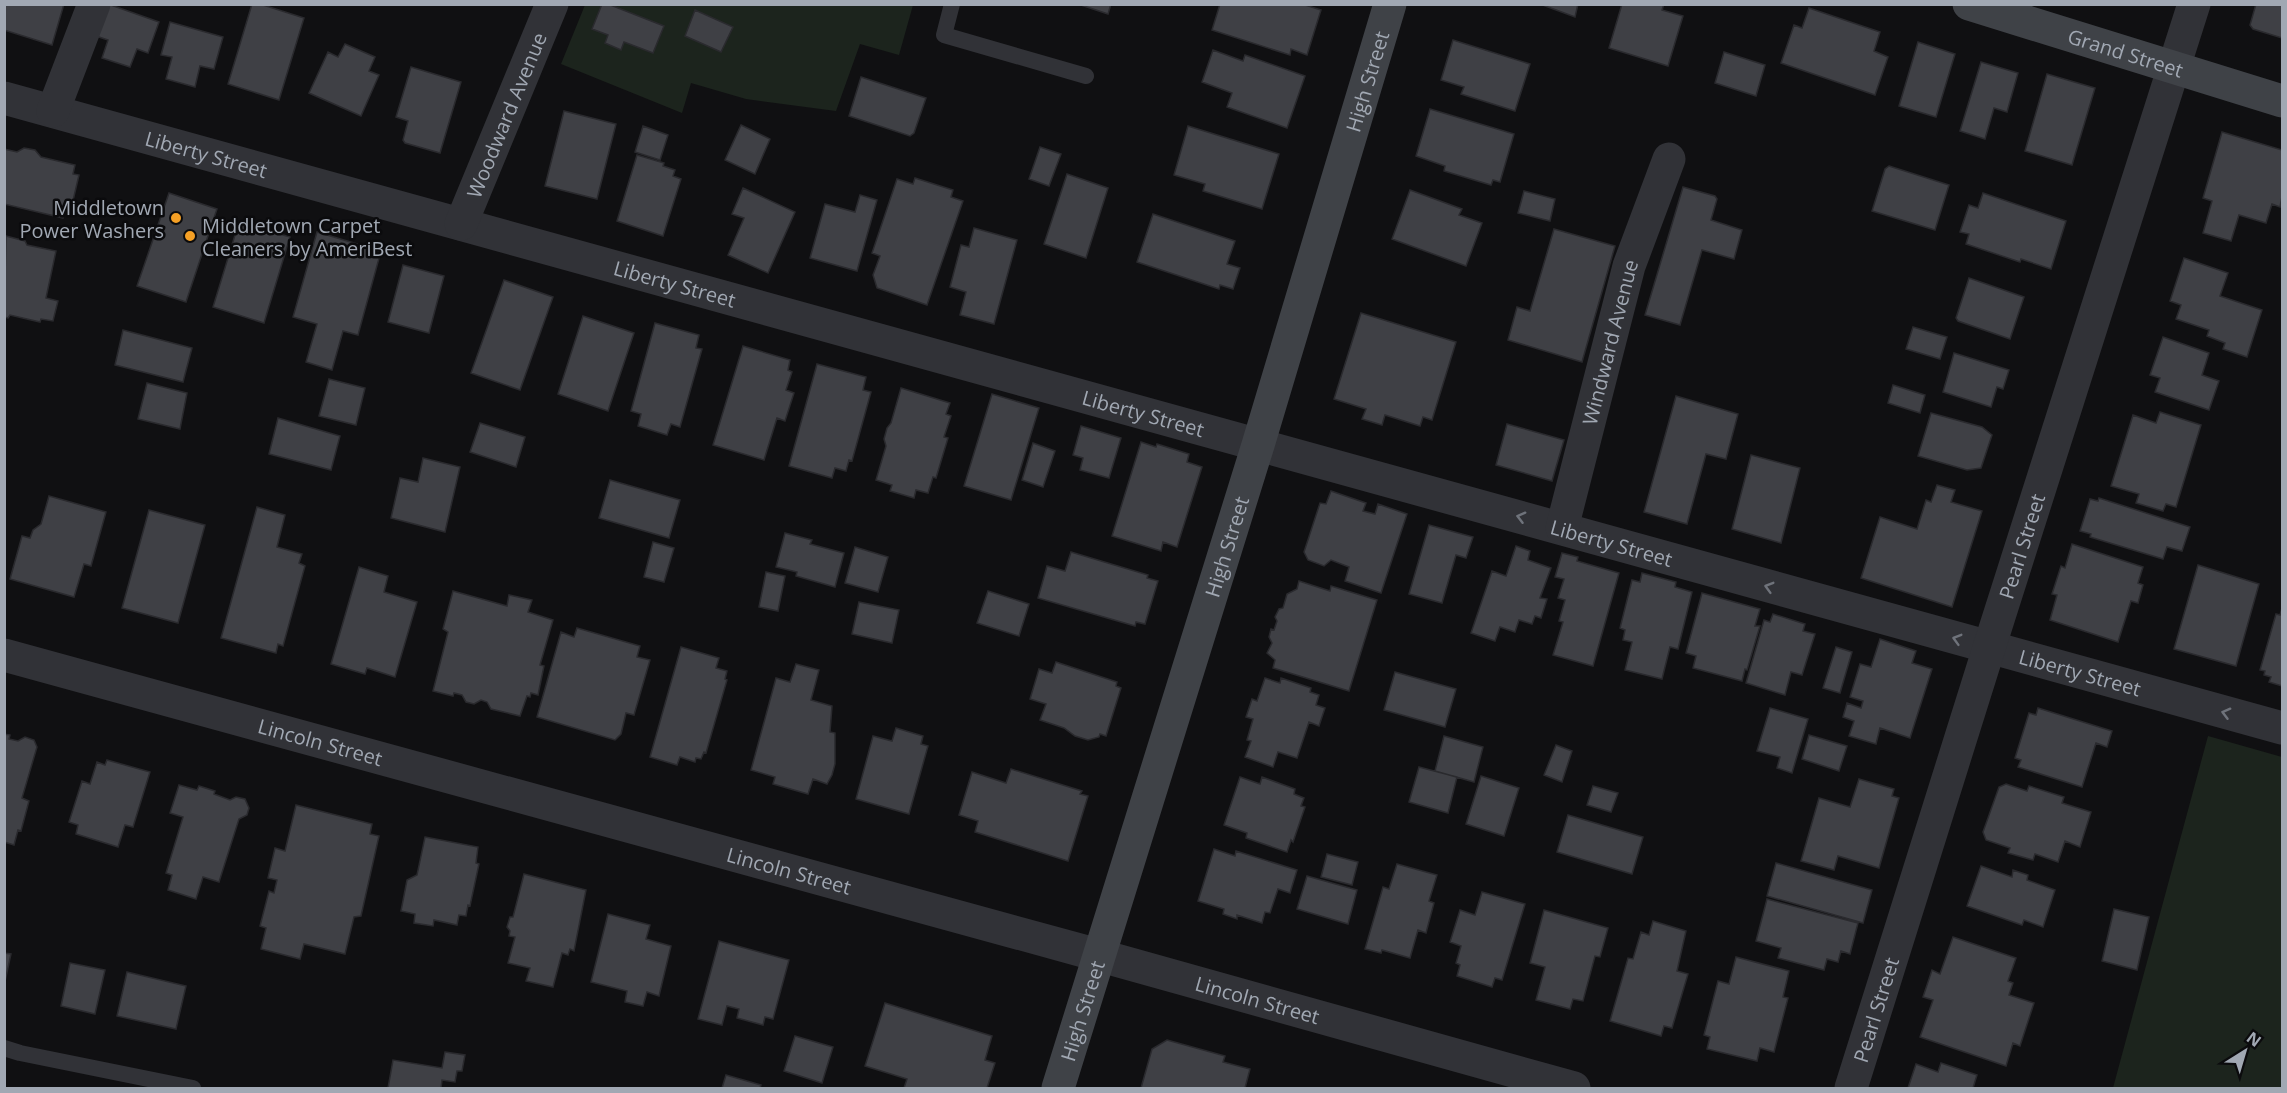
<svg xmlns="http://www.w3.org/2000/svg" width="2287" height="1093" viewBox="0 0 2287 1093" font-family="'Open Sans',sans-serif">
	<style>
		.green { fill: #1c241d }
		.building { fill: #3f4045; stroke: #2a2a2e; stroke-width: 1.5 }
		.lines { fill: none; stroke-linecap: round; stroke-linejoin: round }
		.lane { stroke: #313237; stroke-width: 16 }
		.street { stroke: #313237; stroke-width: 33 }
		.secondary { stroke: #3f4247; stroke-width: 33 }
		.oneway { stroke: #6f737b }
		.poi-dot { fill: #f5a025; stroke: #0b0b0d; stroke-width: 2 }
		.labels { text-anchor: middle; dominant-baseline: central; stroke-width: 5; stroke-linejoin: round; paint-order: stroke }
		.street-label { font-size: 20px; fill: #a1a8b3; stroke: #0b0b0d }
		.poi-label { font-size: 20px; fill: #a1a8b3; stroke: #0b0b0d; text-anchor: end }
	</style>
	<rect width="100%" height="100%" fill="#101012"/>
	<path class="green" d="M585,5H913L899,55L860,44L836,111L746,99L691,83L682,113L561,64Z
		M2208,736L2282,757V1088H2113Z"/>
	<path class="building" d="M4,4H64L52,45L4,30Z
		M108,4L159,22L148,53L137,49L130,67L102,58L108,40L93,35Z
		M252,4H260L304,18L279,100L228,84Z
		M602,4H608L664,26L653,53L624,42L621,50L605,43L608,35L592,29Z
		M1078,4H1111L1108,14Z
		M1220,4H1302L1321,10L1307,55L1291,49L1290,55L1212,30Z
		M1540,4H1578L1575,17Z
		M1622,4H1664L1662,10L1683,16L1668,66L1609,48Z
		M2256,4H2282V38L2253,29L2250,25Z
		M1809,8L1880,32L1874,51L1888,57L1875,95L1781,63L1794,25L1802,28Z
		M695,10L733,27L721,52L685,36Z
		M170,22L223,37L214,69L200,66L195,87L166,79L172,57L161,55Z
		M1453,40L1530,64L1515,111L1461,94L1464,87L1441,80Z
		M1918,42L1955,54L1936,117L1899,106Z
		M345,44L375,57L369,71L379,75L361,116L309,93L328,52L338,57Z
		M1213,50L1243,61L1245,55L1305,76L1287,128L1227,107L1232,93L1202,82Z
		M1724,52L1765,65L1756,96L1715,83Z
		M1981,62L2018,73L2007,112L1994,108L1985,139L1960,131Z
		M411,67L461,82L440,153L405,143L403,140L408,121L396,117Z
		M2047,74L2095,88L2072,165L2025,151Z
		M861,77L926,98L914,133L910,136L849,116Z
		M1430,109L1514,134L1500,182L1493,180L1491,185L1444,171L1445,166L1416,156Z
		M564,111L616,124L597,199L545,186Z
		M741,125L770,139L755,174L725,160Z
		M643,126L668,135L660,160L635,152Z
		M1188,126L1279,154L1262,209L1203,191L1205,184L1174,175Z
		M2222,132L2282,150V197L2280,207L2272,204L2266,223L2239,215L2231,241L2203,233L2212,201L2203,198Z
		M1040,147L1061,154L1049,186L1029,179Z
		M24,148L35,150L41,157L75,165L73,174L79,175L72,205L66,204L63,218L4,204V149L17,152Z
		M637,155L664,163L663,166L675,170L673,176L681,179L663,236L617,221Z
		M1889,166L1949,185L1935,230L1872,211L1885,169Z
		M1067,174L1108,188L1086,258L1044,244Z
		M915,178L953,190L951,197L963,201L927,305L877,288L873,275L880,256L872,253L897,179L913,184Z
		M1683,187L1715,196L1717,199L1711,220L1742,230L1734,259L1702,250L1680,325L1645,315Z
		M743,188L795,212L768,273L728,255L744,218L732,214Z
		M1410,190L1462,209L1459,215L1482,223L1466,266L1392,239Z
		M1524,191L1555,199L1550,221L1518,213Z
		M169,193L217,209L186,302L137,286Z
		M1983,193L2066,221L2051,269L2021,259L2020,262L1966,244L1969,234L1960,232L1969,205L1978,208Z
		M860,195L877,200L857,271L810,258L825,204L855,212Z
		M1153,214L1235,241L1227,264L1240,268L1233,289L1220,285L1219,289L1137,262Z
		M239,222L290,237L264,323L213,307Z
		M974,228L1017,240L994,324L960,315L966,292L950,287L961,245L969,247Z
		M1554,229L1615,246L1582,362L1508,340L1517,307L1530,311Z
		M317,232L381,251L358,335L343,331L332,370L306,362L317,324L293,317Z
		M6,236L25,241L27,245L56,251L46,298L58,301L53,321L41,319L40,322L10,315L8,318L4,317Z
		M2184,258L2228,273L2220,296L2262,310L2247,357L2223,349L2225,343L2207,336L2209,330L2176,319L2181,305L2170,301Z
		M403,265L444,276L429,333L388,322Z
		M1969,278L2024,297L2010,339L1958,321L1956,318Z
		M504,280L553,297L520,390L471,373Z
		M1361,313L1456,342L1432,420L1423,417L1420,426L1385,415L1382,425L1362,419L1366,409L1334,399Z
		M583,316L634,333L608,411L558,394Z
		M655,323L699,335L696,348L702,349L680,427L671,424L667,435L638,426L641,414L631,411Z
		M1913,327L1947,337L1940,359L1906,349Z
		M123,330L192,348L183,382L115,365Z
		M2163,337L2209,353L2202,375L2219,381L2209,410L2155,392L2160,378L2150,375Z
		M743,346L790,360L788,370L792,372L786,390L794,393L785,421L777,418L764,460L713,445Z
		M1954,353L2009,370L2003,389L1997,387L1991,407L1943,392Z
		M817,364L866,377L863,390L871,392L852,461L849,460L846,471L835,468L832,478L789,466Z
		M329,379L365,388L356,425L319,416Z
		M147,383L187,393L180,429L138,419Z
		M1893,385L1925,395L1920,413L1888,403Z
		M901,388L950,403L946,414L951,416L944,437L948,438L936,478L933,477L928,493L916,490L914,498L890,491L892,485L876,480L886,446L884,439L887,428L891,423Z
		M992,394L1039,408L1011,500L964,486Z
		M1676,396L1738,414L1726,459L1706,454L1687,524L1644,512Z
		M2160,412L2201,425L2176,507L2166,504L2163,511L2136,503L2139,494L2111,486L2133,415L2156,423Z
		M1931,413L1982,427L1992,435L1981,468L1967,470L1918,456Z
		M278,418L340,436L331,470L269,454Z
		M480,423L525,437L516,467L470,452Z
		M1507,424L1564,440L1552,481L1496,465Z
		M1081,426L1121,438L1109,478L1080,470L1083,458L1073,455Z
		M1141,442L1156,447L1157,444L1189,454L1187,462L1202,467L1177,547L1163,542L1161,551L1112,536Z
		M1033,443L1055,451L1043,487L1022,480Z
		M1751,455L1800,468L1781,543L1732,529Z
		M423,458L460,467L445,532L391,518L400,478L418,482Z
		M610,480L680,500L669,538L599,518Z
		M1937,485L1955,490L1951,502L1982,511L1952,607L1861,578L1880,517L1917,529L1926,500L1931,502Z
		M1331,491L1366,503L1363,511L1375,514L1378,504L1407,514L1381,593L1345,581L1349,567L1331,560L1324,566L1308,560L1304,552L1320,503L1326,504Z
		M49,496L106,512L91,566L84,564L74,597L10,579L22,536L30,538L33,530L41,524Z
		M2099,498L2190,527L2182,551L2167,547L2163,559L2090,537L2091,534L2080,531L2090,499L2098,501Z
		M257,507L285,515L277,547L302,554L299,563L305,566L283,646L278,644L276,653L221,638Z
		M149,510L205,525L178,623L122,608Z
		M1429,525L1473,537L1466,558L1456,555L1442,603L1409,594Z
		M785,533L812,540L810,544L844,553L835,587L796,576L797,572L776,567Z
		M653,542L674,548L664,582L644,577Z
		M2072,544L2143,567L2138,583L2143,585L2138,603L2131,601L2118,642L2050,620L2057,595L2052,594L2061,566L2065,568Z
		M1516,546L1530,551L1528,560L1551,568L1540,598L1547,599L1541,618L1535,616L1532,624L1519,620L1515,632L1500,627L1495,641L1471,633L1492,571L1506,576Z
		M855,547L888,557L878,592L845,583Z
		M1071,552L1148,575L1147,578L1158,581L1145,624L1136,622L1135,626L1038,598L1047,566L1065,571Z
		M1562,553L1578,557L1577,561L1619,573L1593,666L1553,655L1563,622L1559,621L1565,600L1558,598L1564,579L1555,577Z
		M2198,565L2259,584L2236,666L2174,649Z
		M359,567L388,576L384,592L417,602L395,677L367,668L365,674L331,664Z
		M766,572L785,576L778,611L759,607Z
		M1642,573L1676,582L1675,587L1692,592L1678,649L1670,647L1662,679L1625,670L1632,642L1623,640L1625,630L1620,628L1632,580L1640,582Z
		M1299,581L1330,591L1331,586L1377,600L1349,691L1273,668L1275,660L1267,653L1272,643L1269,637L1271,629L1274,630L1277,621L1275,617L1279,609L1283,608L1287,594L1297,589Z
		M453,591L507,606L509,595L532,600L528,612L553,620L540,665L544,666L538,695L531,693L530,697L527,696L520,716L491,709L487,702L481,700L474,704L466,702L462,695L454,693L453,696L433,691L448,632L443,629Z
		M988,591L1029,604L1019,636L977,623Z
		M1702,593L1760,609L1755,626H1760L1747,670L1745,669L1742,681L1693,668L1696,656L1686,653Z
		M859,602L899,610L892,643L852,634Z
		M2282,608V686L2269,682L2271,677L2264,675L2265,671L2260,670L2276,614L2280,615Z
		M1773,614L1805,624L1803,631L1815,634L1802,675L1791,672L1785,695L1746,683L1764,620L1770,622Z
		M577,628L640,646L637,657L650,660L634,715L626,713L621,734L615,740L537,717L561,632L574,637Z
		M1880,639L1916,651L1912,663L1932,669L1910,738L1880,728L1876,744L1849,736L1854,721L1843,717L1847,703L1861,708L1863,701L1850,697L1860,664L1871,667Z
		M681,647L719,658L716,668L727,671L725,679L727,680L706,753L704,752L701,759L696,758L695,762L680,757L677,765L650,757Z
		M1836,647L1852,652L1840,693L1823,688Z
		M1056,662L1117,682L1116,686L1121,688L1106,736L1100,734L1099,737L1088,740L1075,736L1064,728L1040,720L1046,704L1030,699L1039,669L1052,673Z
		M796,664L819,670L811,700L832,706L830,732L835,733V764L832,775L827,784L813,779L808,794L773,784L775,777L751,770L776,678L790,682Z
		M1395,672L1456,689L1445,727L1384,710Z
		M1265,678L1280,683L1281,678L1311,688L1310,692L1319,695L1316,705L1325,708L1319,726L1309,722L1297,758L1278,752L1273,767L1245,757L1251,741L1247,740L1253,719L1246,717L1252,699L1257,701Z
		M1770,708L1808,719L1792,773L1777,768L1780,757L1757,751Z
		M2038,708L2112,731L2107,747L2096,743L2082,787L2018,767L2021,760L2015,758L2029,713L2036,715Z
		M896,728L923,736L921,744L928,746L909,814L856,799L873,736L892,741Z
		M4,734L10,735L9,739L18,741L25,737L34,740L37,747L22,798L29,801L21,831L18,830L14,845L4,842Z
		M1809,735L1847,746L1839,771L1802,759Z
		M1444,736L1483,747L1474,782L1435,771Z
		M1556,745L1572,751L1562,782L1544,775Z
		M107,760L150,772L133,827L125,825L118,847L76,834L78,825L69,822L82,781L90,784L97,762L105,765Z
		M1419,767L1457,777L1448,813L1409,802Z
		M1011,769L1082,791L1080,794L1088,796L1068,861L975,832L978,821L959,815L972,772L1006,783Z
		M1481,776L1519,788L1504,836L1466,824Z
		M1240,777L1260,784L1262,777L1295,789L1294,794L1304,798L1301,806L1305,807L1293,842L1291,840L1287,852L1246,838L1247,833L1224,825Z
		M1859,779L1894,789L1892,796L1899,798L1879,868L1838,856L1834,870L1801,861L1819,798L1850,807Z
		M2006,784L2027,791L2029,786L2064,797L2062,803L2091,812L2080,847L2065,841L2058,862L2035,854L2033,860L2008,853L2010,848L1986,840L1983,832L1999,787Z
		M179,785L197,790L199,786L215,791L214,794L230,800L236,797L245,799L249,808L247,815L239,819L219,882L203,877L196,899L168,890L172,875L166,873L183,817L170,813Z
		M1593,786L1618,793L1611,812L1587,805Z
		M296,805L372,824L370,834L379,836L361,916L354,917L345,954L304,944L300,959L261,949L266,928L260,926L269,891L274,893L277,880L268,878L275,848L285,851Z
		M1568,815L1643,837L1632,874L1557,852Z
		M425,837L478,847L476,863L479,864L470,906L468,905L466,916L459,915L457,925L434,920L433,926L414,923L415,914L401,911L407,880L417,875Z
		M1214,849L1235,856L1236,851L1297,870L1290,893L1278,889L1270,913L1265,912L1262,923L1237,915V919L1223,914L1224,909L1198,901Z
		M1327,854L1358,862L1352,885L1321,877Z
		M1776,863L1872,890L1863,923L1767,896Z
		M1397,864L1437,875L1429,901L1434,903L1426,933L1418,930L1410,958L1382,950L1381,953L1365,949L1383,887L1389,889Z
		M1981,866L2012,877L2013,870L2028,875L2027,880L2055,890L2043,927L2024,920L2022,925L1967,906Z
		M524,874L586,890L574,951L570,949L568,955L562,953L553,987L526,981L530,968L508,963L515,937L509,936L510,931L507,927L510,917H513Z
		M1307,876L1357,890L1348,924L1297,909Z
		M1482,892L1525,904L1502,980L1495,978L1492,987L1457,976L1460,965L1456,963L1461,946L1450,942L1460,910L1475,915Z
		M1767,899L1858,923L1850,954L1841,951L1838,962L1827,959L1824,970L1778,958L1781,948L1756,941Z
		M2114,909L2149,917L2137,970L2102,961Z
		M1544,910L1608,928L1600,957L1595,956L1583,1001L1573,999L1570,1009L1536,1000L1545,967L1530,963Z
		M608,914L650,925L646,939L671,946L659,996L647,992L643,1006L625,1002L627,991L591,982Z
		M1653,921L1686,931L1677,971L1688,974L1672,1028L1664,1026L1661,1036L1610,1021L1628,958L1633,959L1641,932L1649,935Z
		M1953,937L2016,958L2008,981L2013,983L2009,995L2034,1003L2020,1046L2013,1043L2006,1066L1920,1037L1933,1000L1923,997L1932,970L1940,974Z
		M719,941L789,960L773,1019L765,1017L763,1025L737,1018L739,1009L727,1006L722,1025L698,1019Z
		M4,953L11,954L4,986Z
		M1736,957L1789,971L1783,997L1788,998L1774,1052L1760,1048L1757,1061L1707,1049L1710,1037L1704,1035L1718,981L1729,984Z
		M70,963L105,970L95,1014L61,1006Z
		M127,972L186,986L176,1029L117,1016Z
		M885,1003L992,1036L985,1060L995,1063L987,1088H904L907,1079L865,1066Z
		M795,1036L833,1047L822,1083L784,1071Z
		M1167,1040L1225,1056L1223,1062L1250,1069L1245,1088H1141L1152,1049Z
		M445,1052L465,1055L462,1071H457L455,1082L442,1080L441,1088H388L393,1060L442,1068Z
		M1941,1063L1977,1075L1973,1088H1908L1916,1064L1938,1072Z
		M726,1075L761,1085L760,1088H722Z"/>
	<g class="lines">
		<path class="lane" d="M952,4L944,35L1086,76
			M4,1048L20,1053L193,1088"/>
		<g class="street">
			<path id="s1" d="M4,98L2282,728"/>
			<path d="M53,111L94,4"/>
			<path id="s2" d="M461,224L552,4"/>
			<path id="s3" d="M1562,528L1629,266L1669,159"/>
			<path id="s4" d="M4,655L1098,955L1574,1088"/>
			<path id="s5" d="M1851,1088L1989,648L2194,4"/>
		</g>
		<g class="secondary">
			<path id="s6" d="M1969,4L2282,101"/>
			<path id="s7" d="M1058,1088L1258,445L1390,4"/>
		</g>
	</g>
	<defs><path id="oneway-chevron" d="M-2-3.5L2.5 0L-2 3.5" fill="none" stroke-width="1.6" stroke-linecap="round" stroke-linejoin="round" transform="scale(1.5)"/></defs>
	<g class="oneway">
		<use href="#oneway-chevron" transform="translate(1521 517) rotate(-165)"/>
		<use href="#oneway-chevron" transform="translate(1769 587) rotate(-164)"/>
		<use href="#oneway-chevron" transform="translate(1957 639) rotate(-164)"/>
		<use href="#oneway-chevron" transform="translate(2226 713) rotate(-165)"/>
	</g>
	<g class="poi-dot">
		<circle cx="176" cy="218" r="6"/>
		<circle cx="190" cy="236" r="6"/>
	</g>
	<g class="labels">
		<g class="street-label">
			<text stroke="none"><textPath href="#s6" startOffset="164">Grand Street</textPath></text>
			<text stroke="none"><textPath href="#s7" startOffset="1053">High Street</textPath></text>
			<text stroke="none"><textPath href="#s2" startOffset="118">Woodward Avenue</textPath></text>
			<text stroke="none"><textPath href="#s1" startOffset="210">Liberty Street</textPath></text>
			<text stroke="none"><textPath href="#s1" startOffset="696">Liberty Street</textPath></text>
			<text stroke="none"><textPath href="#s3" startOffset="192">Windward Avenue</textPath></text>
			<text stroke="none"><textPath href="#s1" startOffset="1182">Liberty Street</textPath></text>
			<text stroke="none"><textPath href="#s1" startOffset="1668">Liberty Street</textPath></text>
			<text stroke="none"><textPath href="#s5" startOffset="568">Pearl Street</textPath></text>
			<text stroke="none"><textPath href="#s7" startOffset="567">High Street</textPath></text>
			<text stroke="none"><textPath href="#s1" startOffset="2154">Liberty Street</textPath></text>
			<text stroke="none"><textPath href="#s4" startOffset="328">Lincoln Street</textPath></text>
			<text stroke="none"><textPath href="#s4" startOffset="814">Lincoln Street</textPath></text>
			<text stroke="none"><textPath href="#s4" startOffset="1300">Lincoln Street</textPath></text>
			<text stroke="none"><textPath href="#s5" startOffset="82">Pearl Street</textPath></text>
			<text stroke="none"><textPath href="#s7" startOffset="81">High Street</textPath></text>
		</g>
		<g class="poi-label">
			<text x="164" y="207">Middletown<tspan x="164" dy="23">Power Washers</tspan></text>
			<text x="202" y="225" text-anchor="start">Middletown Carpet<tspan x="202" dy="23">Cleaners by AmeriBest</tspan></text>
		</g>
	</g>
	<rect width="2287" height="1093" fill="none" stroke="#a1a8b3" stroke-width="12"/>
	<g transform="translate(2245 1051) rotate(37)" stroke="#0b0b0d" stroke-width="4.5" paint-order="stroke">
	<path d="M0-4.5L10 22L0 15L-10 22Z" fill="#a1a8b3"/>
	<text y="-9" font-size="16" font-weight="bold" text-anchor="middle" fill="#a1a8b3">N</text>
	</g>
</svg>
